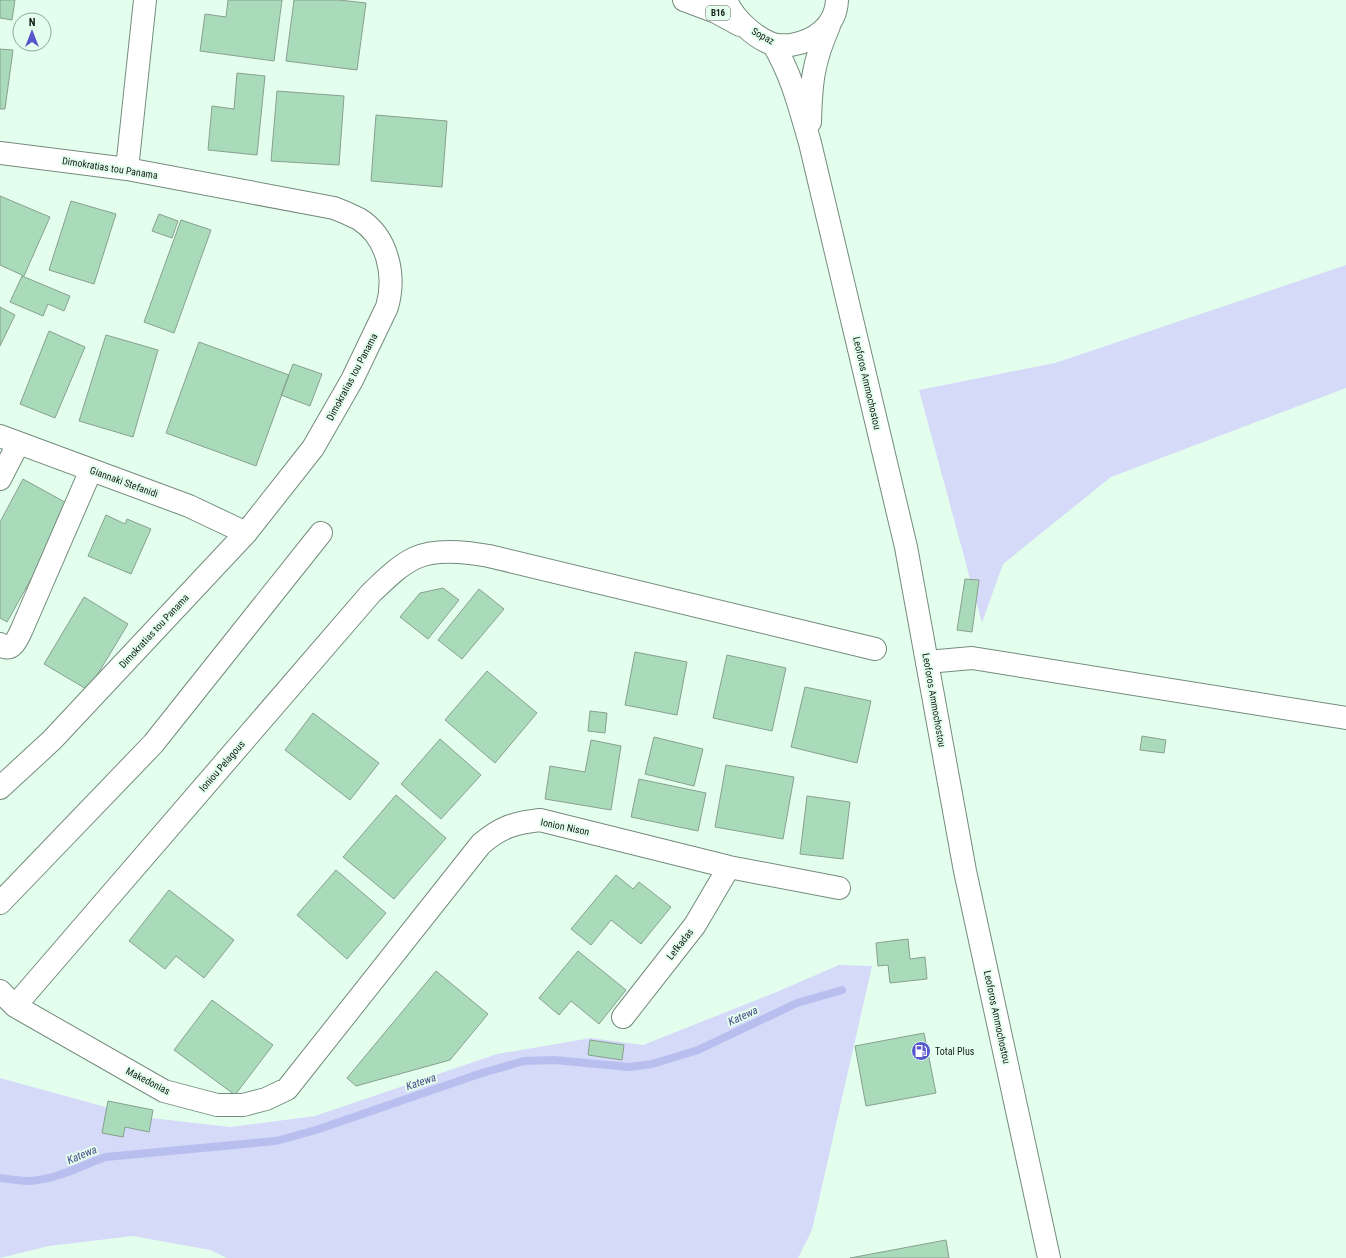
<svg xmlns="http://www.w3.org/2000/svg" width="1346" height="1258" viewBox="0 0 1346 1258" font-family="'Roboto Condensed',sans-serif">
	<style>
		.green { fill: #d5daf9 }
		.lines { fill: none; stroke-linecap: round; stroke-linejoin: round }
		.stream { stroke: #b8beee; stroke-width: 8 }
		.building { fill: #a9daba; stroke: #88a090 }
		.minor-casing { stroke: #748b7c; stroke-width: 24 }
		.major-casing { stroke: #748b7c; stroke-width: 24 }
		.minor { stroke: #fff; stroke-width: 22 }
		.major { stroke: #fff; stroke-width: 22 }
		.labels { text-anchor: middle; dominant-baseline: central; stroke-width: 4; stroke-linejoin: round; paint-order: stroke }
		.shield { fill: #e4feed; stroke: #526057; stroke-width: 1 }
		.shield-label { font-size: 9px; font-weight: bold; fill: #131d17 }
		.street-label { font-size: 10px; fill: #131d17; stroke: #e4feed }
		.poi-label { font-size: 10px; fill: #131d17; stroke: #e4feed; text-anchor: start }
		.water-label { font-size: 11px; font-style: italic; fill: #494d89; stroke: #e4feed }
	</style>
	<rect width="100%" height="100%" fill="#e4feed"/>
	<path class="green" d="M1346,265V388L1111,477L1003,564L982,623L919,390L1055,363Z
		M839,965L872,966L812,1230L798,1258H227L210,1250L133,1236L49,1246L0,1258V1078L142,1117L230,1127L315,1116L497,1054L591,1038L643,1045L779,991Z"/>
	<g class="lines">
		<path class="stream" d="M0,1178C9,1179 19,1181 28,1181C56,1180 80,1166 106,1157L276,1141L316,1130L482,1073L524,1061L554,1060L629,1067L652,1064L698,1050L797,1003L842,990"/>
	</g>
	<path class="building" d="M0,0H15L12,20L0,18Z
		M228,0H282L274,61L200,51L205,14L226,17Z
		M294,0H339L366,3L357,70L286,61Z
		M0,49L13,50L5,109H0Z
		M237,73L265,76L257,155L208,150L212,106L234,109Z
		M277,91L344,96L339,165L271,161Z
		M376,115L447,121L442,187L371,181Z
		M0,196L50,217L24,276L0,265Z
		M71,201L116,214L94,284L49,270Z
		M159,214L178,221L172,238L152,231Z
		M181,220L211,230L174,333L144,322Z
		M22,276L70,296L64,311L48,304L43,316L10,302Z
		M0,307L15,315L0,346Z
		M49,331L85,347L55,418L20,404Z
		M106,335L158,350L133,437L79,421Z
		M199,342L289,375L256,466L166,433Z
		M293,364L322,374L310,406L281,395Z
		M23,479L72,506L7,622L0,618V522Z
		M106,515L125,524L127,519L151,529L131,574L88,556Z
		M965,579L979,580L972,632L957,630Z
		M443,588L459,600L428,639L400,617L420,593Z
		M479,589L504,609L462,659L438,640Z
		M84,597L128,624L88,690L44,664Z
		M635,652L687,662L677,715L625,705Z
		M727,655L786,668L772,731L713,718Z
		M487,671L537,713L495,763L445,720Z
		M805,687L871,701L857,763L791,747Z
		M590,711L607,713L605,733L588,731Z
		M313,713L379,763L350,800L285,750Z
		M1142,736L1166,740L1164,753L1140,750Z
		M654,737L703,749L694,786L645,774Z
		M440,739L481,775L441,819L401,784Z
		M591,740L621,746L611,810L545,799L550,766L585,772Z
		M726,765L794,777L783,839L715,827Z
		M639,779L706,793L698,831L631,817Z
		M396,795L446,838L394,899L343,857Z
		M807,796L850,802L843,859L800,854Z
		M336,870L386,913L347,959L297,915Z
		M616,875L633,889L639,882L671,907L641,944L611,920L591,945L571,929Z
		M169,890L234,940L204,978L176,956L165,969L129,941Z
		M908,939L910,959L925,957L927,979L890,983L888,965L878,966L876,943Z
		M578,951L626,990L599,1024L571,1001L559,1015L539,998Z
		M436,971L488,1014L450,1060L356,1086L347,1078Z
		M212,1000L273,1045L235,1095L174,1050Z
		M924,1033L936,1093L866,1106L855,1046Z
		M590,1040L624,1045L622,1060L588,1055Z
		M108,1101L153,1110L149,1132L125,1127L123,1137L102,1133Z
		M946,1240L949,1258H850Z"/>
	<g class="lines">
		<defs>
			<path id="minor" d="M0,153L127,169L334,208C342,211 351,215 359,219C388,237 396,276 387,307L352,380L313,448L246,533L52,740L0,788
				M127,169L145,0
				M0,436L189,506L246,533
				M0,479L18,444
				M0,644C11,655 18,638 22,629L91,470
				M927,662L972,658L1346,718
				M0,903L153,744L321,533
				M0,991L15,1006L164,1091L217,1105H243L266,1099L287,1089L481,844C501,827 514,823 540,820L729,867L839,888
				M15,1006L371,593C384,581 398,566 415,558C436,548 467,552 489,556L875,649
				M623,1017L695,925L729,867"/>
			<path id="major" d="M684,0L716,12L740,25
				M726,0C733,18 754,37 772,44C777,46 785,45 791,45C815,41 836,26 837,0
				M773,44C792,75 800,109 810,143L906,547L965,871L1049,1258
				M810,122C811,83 813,62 829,26"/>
		</defs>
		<use href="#minor" class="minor-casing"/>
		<use href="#major" class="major-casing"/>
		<use href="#minor" class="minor"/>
		<use href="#major" class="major"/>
	</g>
	<defs>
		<symbol id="fuel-disc" viewBox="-11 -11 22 22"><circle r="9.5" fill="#5856ce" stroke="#e4feed"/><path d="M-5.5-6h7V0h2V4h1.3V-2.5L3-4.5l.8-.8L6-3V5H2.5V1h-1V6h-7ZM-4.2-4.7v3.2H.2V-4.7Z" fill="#fff"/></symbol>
	</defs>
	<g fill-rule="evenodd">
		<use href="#fuel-disc" x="910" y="1040" width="22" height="22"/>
	</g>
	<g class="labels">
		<rect class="shield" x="706" y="6" width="24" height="14" rx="3"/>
		<g class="shield-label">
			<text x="718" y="13">B16</text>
		</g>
		<g class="street-label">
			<text transform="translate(763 36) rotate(29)">Sopaz</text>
			<text transform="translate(110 168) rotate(9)">Dimokratias tou Panama</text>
			<text transform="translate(352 377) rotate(-62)">Dimokratias tou Panama</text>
			<text transform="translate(867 383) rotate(77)">Leoforos Ammochostou</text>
			<text transform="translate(124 482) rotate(20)">Giannaki Stefanidi</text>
			<text transform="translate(154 631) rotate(-47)">Dimokratias tou Panama</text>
			<text transform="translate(934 700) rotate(80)">Leoforos Ammochostou</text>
			<text transform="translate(222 766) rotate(-49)">Ioniou Pelagous</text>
			<text transform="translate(565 827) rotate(12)">Ionion Nison</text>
			<text transform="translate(680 944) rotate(-52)">Lefkadas</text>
			<text transform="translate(997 1017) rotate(78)">Leoforos Ammochostou</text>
			<text transform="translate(148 1081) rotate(27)">Makedonias</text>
		</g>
		<g class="poi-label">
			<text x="935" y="1051">Total Plus</text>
		</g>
		<g class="water-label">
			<text transform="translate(743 1016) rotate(-25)">Katewa</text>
			<text transform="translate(421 1082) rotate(-19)">Katewa</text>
			<text transform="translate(82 1155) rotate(-23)">Katewa</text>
		</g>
	</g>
	<g transform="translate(32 32)"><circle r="19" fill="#e4feed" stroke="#90a497"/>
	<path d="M0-3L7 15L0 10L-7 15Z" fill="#5856ce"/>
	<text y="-6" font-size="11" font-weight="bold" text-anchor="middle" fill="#131d17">N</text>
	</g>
</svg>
